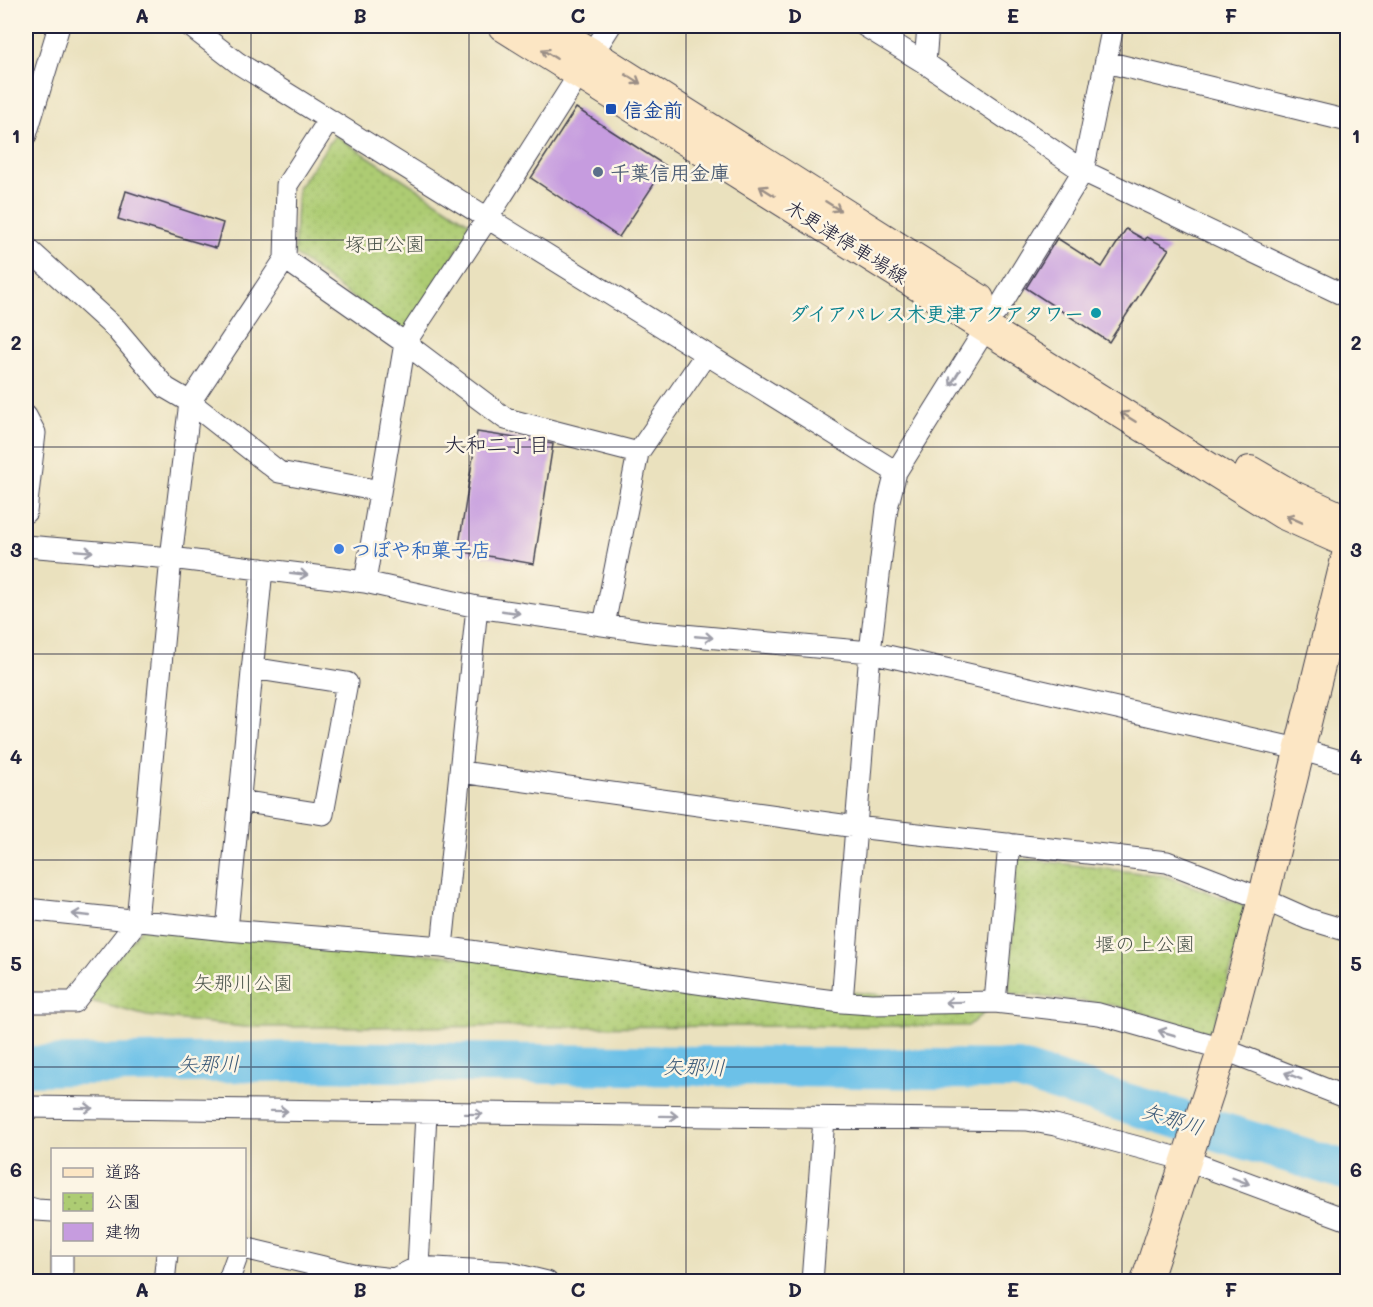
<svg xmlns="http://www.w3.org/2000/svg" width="1373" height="1307" viewBox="0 0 1373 1307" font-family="Mali,'Klee One',sans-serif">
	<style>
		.park { fill: url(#park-dots); stroke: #687757; stroke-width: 1.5 }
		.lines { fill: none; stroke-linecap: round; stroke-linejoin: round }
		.river { stroke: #6cc1e8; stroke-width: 40 }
		.building { fill: #c69cdf }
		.street-casing { stroke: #403f4f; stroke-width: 23 }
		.secondary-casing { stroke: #403f4f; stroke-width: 32 }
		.street { stroke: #fff; stroke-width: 21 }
		.secondary { stroke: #fce6c4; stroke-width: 30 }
		.oneway { stroke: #9a8e86 }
		.oneway2 { stroke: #9c9ca7 }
		.grid { fill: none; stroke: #22223b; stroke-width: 1.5; stroke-opacity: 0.55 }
		.transit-dot { fill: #1a4fb4; stroke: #fcf5e5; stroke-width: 2 }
		.service-dot { fill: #5c6f8a; stroke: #fcf5e5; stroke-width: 2 }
		.culture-dot { fill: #0f9aa8; stroke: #fcf5e5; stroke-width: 2 }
		.shop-dot { fill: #3f7fe0; stroke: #fcf5e5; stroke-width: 2 }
		.labels { text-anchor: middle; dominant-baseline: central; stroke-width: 5; stroke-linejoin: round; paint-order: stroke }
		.transit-label { font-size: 20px; font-weight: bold; fill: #164399; stroke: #fcf5e5; text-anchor: start }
		.service-label { font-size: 20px; font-weight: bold; fill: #4e5e75; stroke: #fcf5e5; text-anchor: start }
		.street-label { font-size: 20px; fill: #22223b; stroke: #fcf5e5 }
		.park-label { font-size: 20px; fill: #4c554c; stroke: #fcf5e5 }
		.culture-label { font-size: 20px; font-weight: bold; fill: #0d838f; stroke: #fcf5e5; text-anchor: end }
		.shop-label { font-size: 20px; font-weight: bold; fill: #366cbe; stroke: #fcf5e5; text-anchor: start }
		.neighbourhood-label { font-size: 21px; fill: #22223b; stroke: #fcf5e5 }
		.water-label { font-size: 21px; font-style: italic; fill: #3c5a78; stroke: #fcf5e5 }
		.neatline { fill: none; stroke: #22223b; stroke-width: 2 }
		.grid-label { font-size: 20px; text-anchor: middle; font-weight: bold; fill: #22223b }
	</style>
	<defs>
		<pattern id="park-dots" width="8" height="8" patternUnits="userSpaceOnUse" patternTransform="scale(1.5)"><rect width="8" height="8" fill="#adcc73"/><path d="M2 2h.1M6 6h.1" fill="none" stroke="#95af64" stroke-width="1.8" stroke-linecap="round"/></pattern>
	</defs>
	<rect width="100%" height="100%" fill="#fcf5e5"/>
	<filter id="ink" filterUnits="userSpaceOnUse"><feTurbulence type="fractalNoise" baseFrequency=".0167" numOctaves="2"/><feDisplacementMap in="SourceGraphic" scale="12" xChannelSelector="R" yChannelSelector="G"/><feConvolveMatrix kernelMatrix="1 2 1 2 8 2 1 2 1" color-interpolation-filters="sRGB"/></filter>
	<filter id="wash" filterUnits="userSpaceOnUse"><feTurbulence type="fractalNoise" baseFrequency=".008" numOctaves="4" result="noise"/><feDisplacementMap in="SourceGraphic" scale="24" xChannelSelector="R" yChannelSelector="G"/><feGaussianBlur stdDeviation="1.35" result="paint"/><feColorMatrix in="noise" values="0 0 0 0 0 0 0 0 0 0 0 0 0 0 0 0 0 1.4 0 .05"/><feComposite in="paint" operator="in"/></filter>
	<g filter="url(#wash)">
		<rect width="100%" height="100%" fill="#eae1be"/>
		<path class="park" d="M335,135L473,225L404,336L294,254L298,188Z
			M1017,858L1165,876L1250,908L1212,1033L1113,1005L1009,993Z
			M142,928L993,1005L968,1026L244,1027L147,1016L83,999Z"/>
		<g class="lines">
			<path class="river" d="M26,1066L306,1061L1018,1070L1348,1171"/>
		</g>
		<g id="blocks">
			<path class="building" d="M576,108L666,166L619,237L531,178Z
				M126,191L223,223L216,248L118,219Z
				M1126,229L1145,240L1147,237L1169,249L1109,342L1026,288L1057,238L1102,267Z
				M477,432L553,444L534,564L458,551Z"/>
		</g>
	</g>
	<g filter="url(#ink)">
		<use href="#blocks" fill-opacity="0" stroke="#403f4f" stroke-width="1.5"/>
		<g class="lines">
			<defs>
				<path id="street" d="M190,26L238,63L896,472
					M865,26L925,63L1083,171L1348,297
					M1106,62L1348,121
					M925,63L928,26
					M26,135L59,26
					M26,247L116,329L166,388L190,402L279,472L380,491
					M285,259L405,343L506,419L638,453
					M997,311L1083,171L1113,26
					M26,416L35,433L26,512
					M26,546L171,558L365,582L477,607L651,632L870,652L1298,749L1348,763
					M365,582L405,343L487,219L610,26
					M604,625L638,453L706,354
					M461,772L856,827L1167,862L1263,899L1308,919L1348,931
					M240,801L323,814L347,683L252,668
					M26,909L227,930L442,947L740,989L842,1002L871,1004L995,1002L1099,1014L1223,1049L1348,1098
					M227,930L262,569
					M442,947L477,607
					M26,1002H74L137,921L171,558L190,402L285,259L287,185L329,120
					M842,1002L870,652L887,508L896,472L986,328
					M995,1002L1009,844
					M26,1107L1027,1120L1055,1125L1186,1160L1348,1220
					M26,1207L37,1210L52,1211
					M244,1248L357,1275L394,1279L418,1267L506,1272L547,1282
					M62,1254V1282
					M418,1267L426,1114
					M164,1282L167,1254
					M228,1282L238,1254
					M812,1282L824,1118"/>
				<path id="secondary" d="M503,26L1283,514L1348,543
					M548,26L979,299
					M1250,471L1293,496L1346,520
					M1146,1282L1223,1049L1263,899L1348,551"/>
			</defs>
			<use href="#street" class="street-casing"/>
			<use href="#secondary" class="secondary-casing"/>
			<use href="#street" class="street"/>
			<use href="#secondary" class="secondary"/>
		</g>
		<defs><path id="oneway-shaft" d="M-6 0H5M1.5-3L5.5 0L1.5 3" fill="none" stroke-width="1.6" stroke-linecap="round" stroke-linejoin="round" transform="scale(1.5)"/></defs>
		<g class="oneway">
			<use href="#oneway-shaft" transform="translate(549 54) rotate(-148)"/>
			<use href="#oneway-shaft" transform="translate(633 79) rotate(32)"/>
			<use href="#oneway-shaft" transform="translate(767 191) rotate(-148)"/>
			<use href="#oneway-shaft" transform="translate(833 206) rotate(32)"/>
			<use href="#oneway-shaft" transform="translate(1128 417) rotate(-148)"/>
			<use href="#oneway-shaft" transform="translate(1294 519) rotate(-156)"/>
		</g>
		<g class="oneway2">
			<use href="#oneway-shaft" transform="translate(955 378) rotate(122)"/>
			<use href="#oneway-shaft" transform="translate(84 551) rotate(5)"/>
			<use href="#oneway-shaft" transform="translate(299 574) rotate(7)"/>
			<use href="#oneway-shaft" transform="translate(511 612) rotate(8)"/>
			<use href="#oneway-shaft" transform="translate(704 637) rotate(5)"/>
			<use href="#oneway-shaft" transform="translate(81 915) rotate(-174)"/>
			<use href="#oneway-shaft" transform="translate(954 1002) rotate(179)"/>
			<use href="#oneway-shaft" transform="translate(1167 1033) rotate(-164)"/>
			<use href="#oneway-shaft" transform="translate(1293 1076) rotate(-158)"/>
			<use href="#oneway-shaft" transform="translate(84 1108) rotate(1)"/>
			<use href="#oneway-shaft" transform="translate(279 1111) rotate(1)"/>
			<use href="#oneway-shaft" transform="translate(474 1114) rotate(1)"/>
			<use href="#oneway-shaft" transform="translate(669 1116) rotate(1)"/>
			<use href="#oneway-shaft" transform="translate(1241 1181) rotate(21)"/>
		</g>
	</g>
	<path class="grid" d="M251,26V1282M469,26V1282M686,26V1282M904,26V1282M1122,26V1282M26,240H1348M26,447H1348M26,654H1348M26,860H1348M26,1067H1348"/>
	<rect class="transit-dot" x="605" y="103" width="12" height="12" rx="3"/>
	<circle class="service-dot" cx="598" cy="172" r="6"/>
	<circle class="culture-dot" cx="1096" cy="313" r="6"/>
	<circle class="shop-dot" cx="339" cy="549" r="6"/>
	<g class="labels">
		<g class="transit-label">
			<text x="623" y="109">信金前</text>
		</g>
		<g class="service-label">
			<text x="610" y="172">千葉信用金庫</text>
		</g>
		<g class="street-label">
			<text transform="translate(847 241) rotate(32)">木更津停車場線</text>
		</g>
		<g class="park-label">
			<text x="385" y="243">塚田公園</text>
			<text x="1145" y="943">堰の上公園</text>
			<text x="243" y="982">矢那川公園</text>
		</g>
		<g class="culture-label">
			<text x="1084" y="313">ダイアパレス木更津アクアタワー</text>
		</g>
		<g class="shop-label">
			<text x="351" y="549">つぼや和菓子店</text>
		</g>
		<g class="neighbourhood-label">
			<text x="497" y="443">大和二丁目</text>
		</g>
		<g class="water-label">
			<text transform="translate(208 1063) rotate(-1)">矢那川</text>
			<text transform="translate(694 1066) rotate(1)">矢那川</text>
			<text transform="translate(1173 1118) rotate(17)">矢那川</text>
		</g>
	</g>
	<rect width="1373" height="1307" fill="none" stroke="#fcf5e5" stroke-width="66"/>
	<rect x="51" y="1148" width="195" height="108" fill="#fcf5e5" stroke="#a5a1a1" stroke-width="1.5"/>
	<rect x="63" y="1168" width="30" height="9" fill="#fce6c4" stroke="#a5a1a1" stroke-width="1.5"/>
	<text x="105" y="1178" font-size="18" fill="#22223b">道路</text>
	<rect x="63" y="1193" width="30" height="18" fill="url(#park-dots)" stroke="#a5a1a1" stroke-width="1.5"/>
	<text x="105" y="1208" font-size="18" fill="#22223b">公園</text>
	<rect x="63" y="1223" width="30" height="18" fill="#c69cdf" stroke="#a5a1a1" stroke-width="1.5"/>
	<text x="105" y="1238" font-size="18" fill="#22223b">建物</text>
	<rect x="33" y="33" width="1307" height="1241" class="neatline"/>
	<g class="grid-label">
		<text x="142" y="23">A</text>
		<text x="360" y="23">B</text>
		<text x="578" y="23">C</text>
		<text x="795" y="23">D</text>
		<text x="1013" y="23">E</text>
		<text x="1231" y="23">F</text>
		<text x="16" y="143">1</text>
		<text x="1356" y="143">1</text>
		<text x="16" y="350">2</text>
		<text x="1356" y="350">2</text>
		<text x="16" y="557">3</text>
		<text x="1356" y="557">3</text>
		<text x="16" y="764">4</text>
		<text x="1356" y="764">4</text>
		<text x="16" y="971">5</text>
		<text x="1356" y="971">5</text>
		<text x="16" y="1177">6</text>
		<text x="1356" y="1177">6</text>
		<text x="142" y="1297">A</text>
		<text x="360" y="1297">B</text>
		<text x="578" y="1297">C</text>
		<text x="795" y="1297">D</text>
		<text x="1013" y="1297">E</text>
		<text x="1231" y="1297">F</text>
	</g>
</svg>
